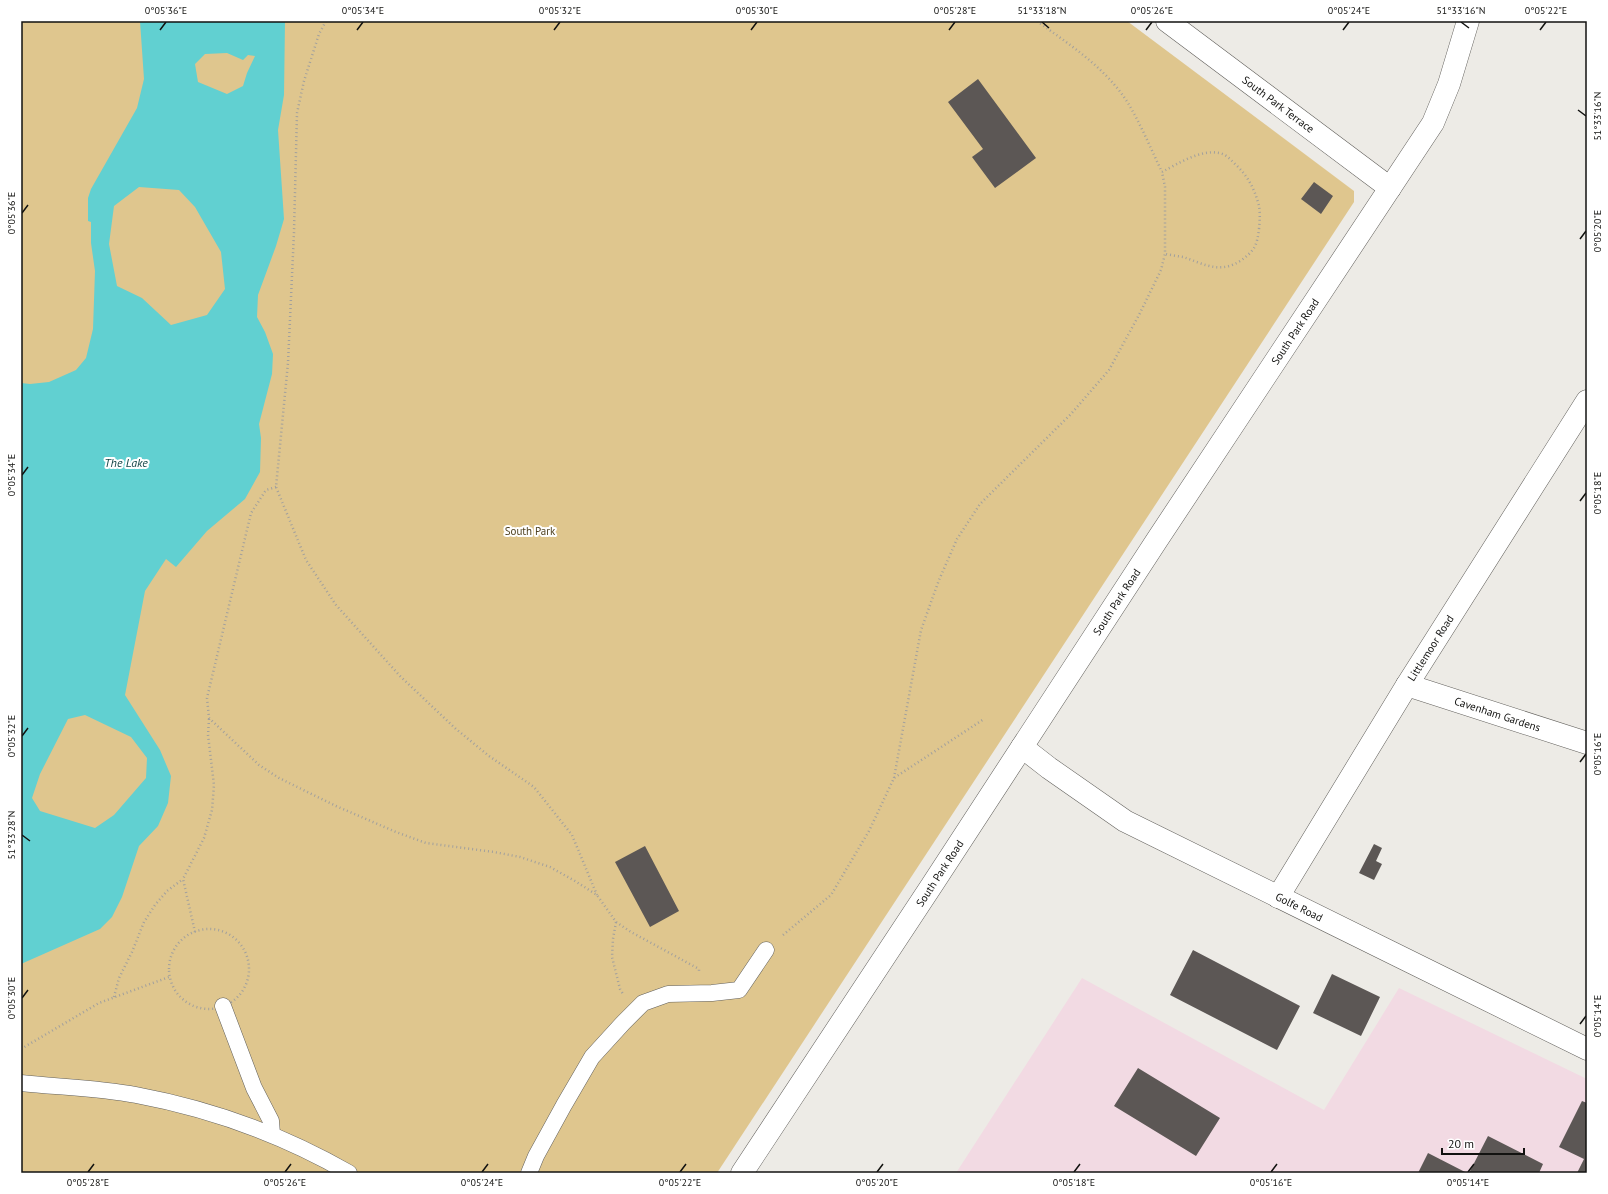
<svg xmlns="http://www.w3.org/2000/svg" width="1608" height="1194" viewBox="0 0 1608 1194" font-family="'PT Sans',sans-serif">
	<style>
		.education { fill: #f2dae3 }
		.green { fill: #dfc68e }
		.water { fill: #61d0d1; fill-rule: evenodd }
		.building { fill: #5c5755 }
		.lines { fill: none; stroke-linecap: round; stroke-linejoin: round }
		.lane-casing { stroke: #62605c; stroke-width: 17 }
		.street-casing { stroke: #62605c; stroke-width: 23 }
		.path { stroke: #a2a09d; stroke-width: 2.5; stroke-dasharray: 1 3; stroke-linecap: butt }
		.lane { stroke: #fff; stroke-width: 16 }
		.street { stroke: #fff; stroke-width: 22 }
		.ticks { fill: none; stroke: #121210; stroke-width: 1.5 }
		.labels { text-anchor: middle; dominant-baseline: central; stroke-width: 4; stroke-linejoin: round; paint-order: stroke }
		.street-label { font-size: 11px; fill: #121210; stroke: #fff }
		.park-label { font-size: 11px; fill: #4d3f1e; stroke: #fff }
		.water-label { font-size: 12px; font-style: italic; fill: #154748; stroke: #fff }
		.neatline { fill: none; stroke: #121210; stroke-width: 1.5 }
		.ticks-label { font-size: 10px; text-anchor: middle; fill: #121210 }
	</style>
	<rect width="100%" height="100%" fill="#edebe6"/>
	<path class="education" d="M1082,978L1324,1110L1399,988L1587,1079V1173H956Z"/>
	<path class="green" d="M21,21H1127L1354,191V202L717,1173H21Z"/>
	<path class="water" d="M140,21H285L284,95L278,130L284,219L276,246L258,295L257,317L265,332L273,354L272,374L259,424L261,438L260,472L245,499L207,531L176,567L166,559L145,591L125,695L160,750L171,776L168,803L158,826L139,846L122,897L112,917L100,929L21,964V383L30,384L49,382L76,370L86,358L93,329L95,271L91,243V222L88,221V198L91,189L137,108L144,79ZM227,53L243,60L248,55L255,56L247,73L243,86L227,94L198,82L195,64L205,54ZM139,187L179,190L195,207L221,252L225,289L207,315L171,325L142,298L117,286L109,244L114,206ZM85,715L131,737L147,758L146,778L114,815L95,828L40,811L32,798L40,774L68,719Z"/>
	<path class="building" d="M978,79L1036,158L995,188L972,157L983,149L948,102Z
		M1314,182L1333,196L1321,214L1301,199Z
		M1374,844L1382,848L1376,861L1382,864L1374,880L1359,873Z
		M645,846L679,911L650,927L615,862Z
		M1193,950L1300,1006L1277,1050L1170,995Z
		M1332,974L1380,997L1361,1036L1313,1013Z
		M1138,1068L1220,1118L1196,1156L1114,1106Z
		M1582,1101L1587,1103V1173H1577L1584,1159L1559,1147Z
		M1488,1136L1543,1164L1539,1173H1469Z
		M1428,1153L1467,1173H1418Z"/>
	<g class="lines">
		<defs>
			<path id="lane" d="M223,1006L254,1088L271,1121L272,1134
				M21,1083C59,1087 99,1088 136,1095C211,1109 283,1135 349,1173
				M529,1173L536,1156L564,1105L592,1057L623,1023L643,1003L668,994L712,993L739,990L766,950"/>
			<g id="street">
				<path id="s1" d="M1167,21L1390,188"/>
				<path id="s2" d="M1407,685L1587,743"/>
				<path id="s3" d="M1022,747L1049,768L1125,821L1587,1049"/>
				<path id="s4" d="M1278,897L1407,685L1587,401"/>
				<path id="s5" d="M742,1173L932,885L1157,540L1433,123L1449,84L1468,21"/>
			</g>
		</defs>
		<use href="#lane" class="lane-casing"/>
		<use href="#street" class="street-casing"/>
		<path class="path" d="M326,21L319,34L304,81L297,113L294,232L288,363L276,487L306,560L336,605L400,676L456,729L489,756L534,787L572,835L597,895
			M1037,21C1070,45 1106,68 1128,103C1141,125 1151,149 1162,172
			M276,487L266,490L251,513L207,698L209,718L259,765L279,778L336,806L396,832L426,843L494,852L520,857L550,867L575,881L597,895L616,922L631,932L699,969V971
			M894,778L921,630L939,580L957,539L980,504L1071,414L1109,370L1140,313L1161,270L1165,254V187L1162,172C1177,164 1201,149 1219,153C1226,154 1231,160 1236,165C1248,176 1255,190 1259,206C1261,215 1259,241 1254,248C1248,257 1235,266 1224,267C1210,269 1196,261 1183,257C1177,256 1171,255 1165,254
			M616,922L613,939L612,957L620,989L623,994
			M169 969a40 40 0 1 1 80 0a40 40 0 1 1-80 0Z
			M195,932L183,879L204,838L212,810L214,785L208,735L209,719
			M783,935L831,895L869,831L894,778L984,719
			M114,997L119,978L132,952L144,922L155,905L167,891L183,879
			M21,1049L99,1003L169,977"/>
		<use href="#lane" class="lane"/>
		<use href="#street" class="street"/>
	</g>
	<path class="ticks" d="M1042,22L1049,28M1461,22L1469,28M160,30L166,22M357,30L363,22M554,30L560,22M751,30L757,22M949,30L955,22M1146,30L1152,22M1343,30L1349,22M1540,30L1546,22M1578,110L1586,116M22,213L28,205M1580,239L1586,231M22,475L28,467M1580,501L1586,493M22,736L28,728M1580,762L1586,754M22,835L30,841M22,998L28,990M1580,1024L1586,1016M88,1172L94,1164M285,1172L291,1164M482,1172L488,1164M680,1172L686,1164M877,1172L883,1164M1074,1172L1080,1164M1271,1172L1277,1164M1468,1172L1474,1164"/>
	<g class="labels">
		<g class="street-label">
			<text stroke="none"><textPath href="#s1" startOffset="139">South Park Terrace</textPath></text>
			<text stroke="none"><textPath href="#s5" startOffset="1007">South Park Road</textPath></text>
			<text stroke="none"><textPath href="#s5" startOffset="683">South Park Road</textPath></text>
			<text stroke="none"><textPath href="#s4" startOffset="292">Littlemoor Road</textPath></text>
			<text stroke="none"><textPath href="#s2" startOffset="95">Cavenham Gardens</textPath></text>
			<text stroke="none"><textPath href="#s5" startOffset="359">South Park Road</textPath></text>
			<text stroke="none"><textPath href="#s3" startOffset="321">Golfe Road</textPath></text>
		</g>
		<g class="park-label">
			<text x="530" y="531">South Park</text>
		</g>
		<g class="water-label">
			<text x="126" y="462">The Lake</text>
		</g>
	</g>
	<rect width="1608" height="1194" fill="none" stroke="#ffffff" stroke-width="44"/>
	<path d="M1442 1148v6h82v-6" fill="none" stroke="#121210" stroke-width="2"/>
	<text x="1448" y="1148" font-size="12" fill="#121210" stroke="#ffffff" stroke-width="3" paint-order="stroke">20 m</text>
	<rect x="22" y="22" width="1564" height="1150" class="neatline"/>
	<g class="ticks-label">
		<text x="166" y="14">0°05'36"E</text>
		<text x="363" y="14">0°05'34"E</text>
		<text x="560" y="14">0°05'32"E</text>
		<text x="757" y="14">0°05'30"E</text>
		<text x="955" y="14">0°05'28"E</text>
		<text x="1042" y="14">51°33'18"N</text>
		<text x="1152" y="14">0°05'26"E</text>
		<text x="1349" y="14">0°05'24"E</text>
		<text x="1461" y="14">51°33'16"N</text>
		<text x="1546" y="14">0°05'22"E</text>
		<text transform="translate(1597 116) rotate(-90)" y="4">51°33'16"N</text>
		<text transform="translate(11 213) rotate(-90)" y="4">0°05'36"E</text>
		<text transform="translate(1597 231) rotate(-90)" y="4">0°05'20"E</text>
		<text transform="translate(11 475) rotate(-90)" y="4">0°05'34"E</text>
		<text transform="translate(1597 493) rotate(-90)" y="4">0°05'18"E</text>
		<text transform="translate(11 736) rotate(-90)" y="4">0°05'32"E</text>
		<text transform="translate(1597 754) rotate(-90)" y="4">0°05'16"E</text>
		<text transform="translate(11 835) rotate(-90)" y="4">51°33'28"N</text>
		<text transform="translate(11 998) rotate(-90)" y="4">0°05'30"E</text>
		<text transform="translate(1597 1016) rotate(-90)" y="4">0°05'14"E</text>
		<text x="88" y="1186">0°05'28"E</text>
		<text x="285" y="1186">0°05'26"E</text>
		<text x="482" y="1186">0°05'24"E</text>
		<text x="680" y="1186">0°05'22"E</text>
		<text x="877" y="1186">0°05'20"E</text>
		<text x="1074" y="1186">0°05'18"E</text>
		<text x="1271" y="1186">0°05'16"E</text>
		<text x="1468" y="1186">0°05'14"E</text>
	</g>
</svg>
